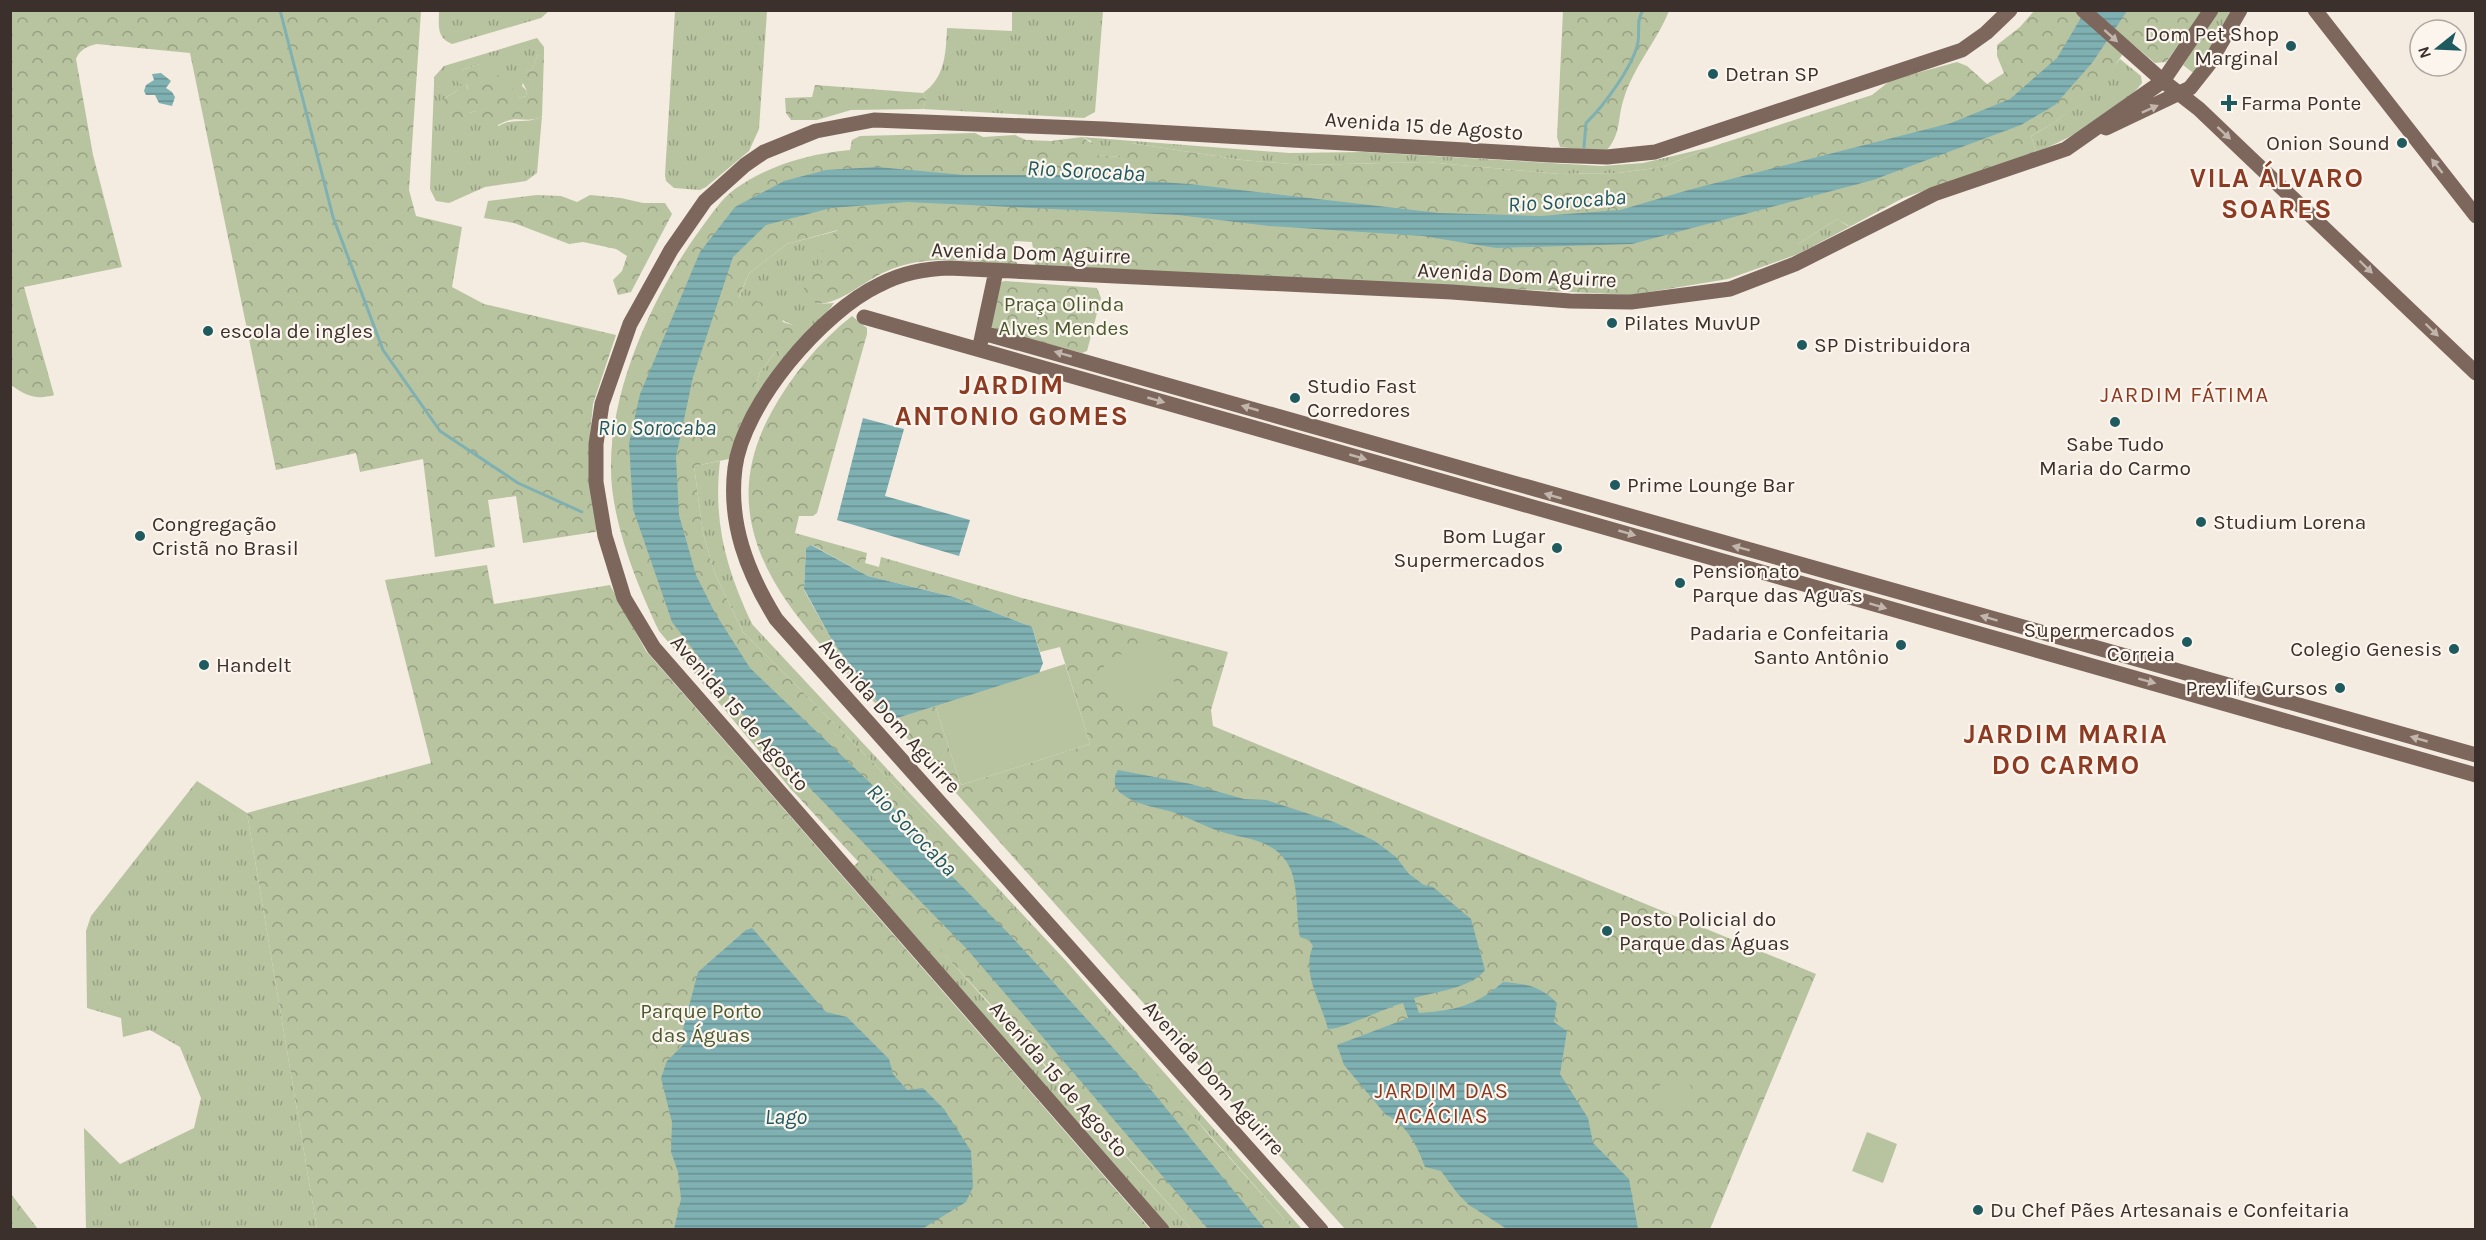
<svg xmlns="http://www.w3.org/2000/svg" width="2486" height="1240" viewBox="0 0 2486 1240" font-family="Karla,sans-serif">
	<style>
		.grass { fill: url(#grass-tufts) }
		.forest { fill: url(#forest-crowns) }
		.pitch { fill: #b8c4a0 }
		.water { fill: url(#water-rules) }
		.lines { fill: none; stroke-linecap: round; stroke-linejoin: round }
		.stream { stroke: #7fb0b2; stroke-width: 3 }
		.major { stroke: #7d675c; stroke-width: 15 }
		.oneway { fill: #c2b5ac }
		.poi-dot { fill: #1f5a5e; stroke: #fbf5ee; stroke-width: 2 }
		.labels { text-anchor: middle; dominant-baseline: central; stroke-width: 4.5; stroke-linejoin: round; paint-order: stroke }
		.poi-label { font-size: 21px; fill: #3b302b; stroke: #fbf5ee; text-anchor: start }
		.street-label { font-size: 21px; fill: #3b302b; stroke: #fbf5ee }
		.park-label { font-size: 21px; fill: #4a5a2e; stroke: #fbf5ee }
		.water-label { font-size: 22px; font-style: italic; fill: #1f5a5e; stroke: #fbf5ee }
		.neighbourhood-label { font-size: 22px; letter-spacing: 1.5px; fill: #8c3b22; stroke: #fbf5ee }
		.district-label { font-size: 27px; font-weight: bold; letter-spacing: 1.5px; fill: #8c3b22; stroke: #fbf5ee }
	</style>
	<defs>
		<pattern id="grass-tufts" width="24" height="20" patternUnits="userSpaceOnUse" patternTransform="scale(1.5)"><rect width="24" height="20" fill="#b8c4a0"/><path d="M3 7l-1-3M5 7V3M7 7l1-3M15 17l-1-3M17 17v-4M19 17l1-3" fill="none" stroke="#97a083"/></pattern>
		<pattern id="forest-crowns" width="20" height="18" patternUnits="userSpaceOnUse" patternTransform="scale(1.5)"><rect width="20" height="18" fill="#b8c4a0"/><path d="M2 6a3 3 0 1 1 6 0M12 15a3 3 0 1 1 6 0" fill="none" stroke="#97a083"/></pattern>
		<pattern id="water-rules" width="6" height="5" patternUnits="userSpaceOnUse" patternTransform="scale(1.5)"><rect width="6" height="5" fill="#7fb0b2"/><path d="M0 2.5h6" fill="none" stroke="#699091"/></pattern>
	</defs>
	<rect width="100%" height="100%" fill="#f4ebe1"/>
	<path class="grass" d="M439,11V10L549,11L541,18L452,44C436,38 439,25 439,11Z
		M675,11H767L759,129L749,151L706,187L700,190L674,188L666,181L665,175Z
		M1012,11H1103L1095,112L1084,118L923,109L926,100L923,93C945,78 946,53 947,28L1012,31Z
		M2218,11H2236L2196,75L2183,65Z
		M537,38L544,47V54H538L532,70L526,71L522,86L527,91L526,96L520,98C511,90 496,80 484,81L479,64L462,70L468,90H458L442,100L469,113L476,111L499,126C513,117 528,125 542,116L537,173L526,181L485,187L449,203L436,201L430,189L434,85V77L444,66Z
		M2120,59L2141,76L2142,83C2120,112 2070,139 2036,152L2031,136C2069,116 2092,92 2120,59Z
		M1082,137L1289,153L1365,152L1602,166L1643,163L1711,147L1663,167L1618,173L1560,174L1426,162L1303,165L1242,160L1131,143L1120,157L1093,155L1091,141Z
		M1837,219L1848,226L1853,225L1798,254V244Z
		M840,230L823,262L817,304L834,303L810,334L739,298L749,273L787,244Z
		M777,350L785,360L760,392L756,385L760,372Z
		M720,461C713,522 726,569 752,624L1066,961L1302,1229H1293L936,826L743,632L715,574L703,533L694,466Z
		M197,781L247,813L317,1229H86L84,1128L120,1164L194,1128L201,1098L180,1047L150,1030L123,1037L121,1018L87,1008L86,931L91,916Z
		M861,860L877,879L1191,1229H1169L851,868Z"/>
	<path class="forest" d="M10,11H421L409,190L416,216L462,227L452,287L484,304L616,335L593,404L589,446L601,527L595,532L523,543L516,496L488,500L495,547L435,557L423,459L360,472L356,453L276,470L190,53L97,44C88,46 80,49 76,59L93,155L122,267L24,287L54,395C36,400 26,396 11,385Z
		M1563,11H1669C1657,41 1634,66 1624,98C1617,118 1622,132 1607,150L1593,151L1560,147L1557,137Z
		M2034,11H2203L2166,62L2155,63L2130,42C2107,83 2072,114 2031,136L2036,152L1903,198L1853,225L1849,226L1837,219L1798,244V254L1728,279L1631,295L1035,265L1032,242L1014,241L1017,265C974,262 928,253 887,271C863,281 843,303 817,304L805,294L803,284L814,268L822,262C819,249 828,238 838,230L787,244L749,273L739,297C757,302 778,302 783,322L805,329L810,334L785,360L777,350L760,372L756,385L760,392L740,425L729,459L694,466L703,533L715,574L743,632L936,826L1072,972L1209,1135L1293,1229H1191L1007,1022L789,787L659,631C637,585 610,518 611,466C611,385 655,291 702,227C711,215 722,198 735,189C769,165 808,154 850,150L852,140L860,136L975,133L983,137L1015,135L1026,140L1051,141L1082,137L1098,147L1096,155L1120,157L1122,145L1131,143L1242,160L1303,165L1426,162L1560,174L1618,173L1663,167L1711,147L1872,95L1891,80L1957,62L1967,66L1987,84L2004,73L1997,56V45L2020,27Z
		M538,54H544L542,116C530,124 518,116 507,121C499,124 496,127 487,128L476,111L469,113L460,123L442,122L439,110L442,100L458,90H468L467,85L459,84L456,79L462,70L479,64L483,67L484,81H490L493,74L501,76L520,98L526,96L527,91L517,72L532,70Z
		M815,85L923,93L926,100L923,109L851,110L817,120H791L786,113L785,98L812,97Z
		M537,195L561,196L577,202L590,195L621,198L643,203H665L672,214L631,292L618,295L613,280L622,271L627,256L616,249L583,242L569,244L514,223L484,218L488,201Z
		M1005,281L1097,288L1101,298L1087,351L1082,353L995,330L990,325L997,283Z
		M852,316L867,328V334L817,513L813,516H799L795,533L867,553L865,563L879,567L881,557L1022,598L1228,652L1211,710L1213,726L1816,974L1710,1229H1345L891,720L935,705L961,785L1090,744L1060,647L1040,652L1032,627L954,597L868,576L812,545L806,548L804,590L833,642L891,720C810,633 701,541 771,413C791,376 819,342 852,316Z
		M487,565L494,604L610,585L646,651L1150,1229H317L247,813L431,763L385,580Z
		M11,1194L38,1229H11Z"/>
	<path class="pitch" d="M1160,641L1175,685L1117,705L1102,661Z
		M1065,664L1090,744L961,785L935,705Z
		M1657 1095a18 18 0 1 1 36 0a18 18 0 1 1-36 0Z
		M1867,1132L1897,1144L1883,1183L1852,1171Z"/>
	<path class="water" d="M2085,11H2127L2092,63L2055,105L2021,125L1873,180L1632,244L1496,248L1423,236L1269,226L1178,215L907,202L831,208L766,225L733,257L693,377L676,457L679,515L696,575L715,613L750,668L885,797L939,863L1010,935L1147,1085L1265,1229H1208L966,948L761,738L672,622L633,509L629,443L640,394L700,252L735,207L784,181L826,170L877,167L965,175H1061L1189,184L1439,213L1540,216L1620,210L1692,189L1951,123L2010,99L2057,58Z
		M161,73L171,81L166,88L172,92L175,97L172,106L159,103L155,95H146L144,91L146,85L154,80L152,74Z
		M863,418L904,429L885,496L970,520L959,556L837,520Z
		M811,545L868,576L954,597L1032,627L1043,663L1039,673L891,720L833,642L804,589L806,548Z
		M1118,770L1191,784L1244,799L1266,800L1334,822L1375,841L1396,857L1409,874L1424,885L1433,887L1471,919L1485,970C1472,988 1434,992 1414,998L1419,1013C1453,1011 1478,1005 1503,982C1527,984 1540,986 1557,1003L1554,1022L1567,1031L1560,1074L1588,1118L1593,1143L1629,1179L1638,1229H1507L1469,1205L1458,1194L1441,1171L1425,1167C1418,1147 1406,1123 1386,1115L1344,1065L1337,1045L1408,1018L1403,1003C1388,1007 1340,1030 1328,1029C1321,1001 1301,974 1313,946L1309,940L1300,937C1295,913 1300,881 1286,861C1269,837 1240,839 1216,830C1200,824 1186,816 1169,811C1153,807 1135,804 1122,794C1113,788 1113,778 1118,770Z
		M752,928L826,1012L847,1017L889,1059L893,1074L907,1090L923,1088L944,1109L971,1151L973,1187L966,1202L922,1229H674L681,1199L678,1172L671,1152L672,1122L661,1078L667,1061L689,1039L683,1029L698,972L746,930Z"/>
	<g class="lines">
		<path class="stream" d="M280,10L333,217L383,350L440,431L518,483L582,512
			M1584,147L1586,123C1603,107 1634,65 1638,42C1640,29 1636,22 1643,10"/>
		<path class="major" d="M2083,10L2163,81L2199,109L2476,373
			M2315,10L2476,216
			M2106,128L2190,88L2209,64L2240,10
			M864,317L2476,775
			M983,333L2476,755
			M981,341L996,271
			M1162,1230L654,648L624,598L605,536L596,482V444L602,404L630,324L671,250L705,201L745,165L764,152L816,131L874,120L1104,129L1550,155L1607,157L1655,152L1962,50L1986,33L2010,10
			M1321,1230L776,619C747,572 728,523 735,468C743,404 822,312 879,285C902,273 923,269 949,268L1452,292L1570,301L1631,302L1730,289L1795,264L1934,194L2066,149L2163,81L2211,10"/>
	</g>
	<defs><path id="oneway-solid" d="M-6-.8H1V-3.2L6.5 0L1 3.2V.8H-6Z" transform="scale(1.5)"/></defs>
	<g class="oneway">
		<use href="#oneway-solid" transform="translate(2111 36) rotate(42)"/>
		<use href="#oneway-solid" transform="translate(2150 109) rotate(-24)"/>
		<use href="#oneway-solid" transform="translate(2224 133) rotate(43)"/>
		<use href="#oneway-solid" transform="translate(2437 166) rotate(-128)"/>
		<use href="#oneway-solid" transform="translate(2366 267) rotate(44)"/>
		<use href="#oneway-solid" transform="translate(2432 330) rotate(44)"/>
		<use href="#oneway-solid" transform="translate(1063 354) rotate(-164)"/>
		<use href="#oneway-solid" transform="translate(1156 400) rotate(16)"/>
		<use href="#oneway-solid" transform="translate(1250 408) rotate(-164)"/>
		<use href="#oneway-solid" transform="translate(1358 457) rotate(16)"/>
		<use href="#oneway-solid" transform="translate(1553 496) rotate(-164)"/>
		<use href="#oneway-solid" transform="translate(1627 533) rotate(16)"/>
		<use href="#oneway-solid" transform="translate(1741 548) rotate(-165)"/>
		<use href="#oneway-solid" transform="translate(1878 606) rotate(17)"/>
		<use href="#oneway-solid" transform="translate(1989 618) rotate(-163)"/>
		<use href="#oneway-solid" transform="translate(2147 681) rotate(15)"/>
		<use href="#oneway-solid" transform="translate(2419 739) rotate(-164)"/>
	</g>
	<g class="poi-dot">
		<circle cx="2291" cy="46" r="6"/>
		<circle cx="1713" cy="74" r="6"/>
		<path d="M2226 94h6v6h6v6h-6v6h-6v-6h-6v-6h6z"/>
		<circle cx="2402" cy="143" r="6"/>
		<circle cx="1612" cy="323" r="6"/>
		<circle cx="208" cy="331" r="6"/>
		<circle cx="1802" cy="345" r="6"/>
		<circle cx="1295" cy="398" r="6"/>
		<circle cx="2115" cy="422" r="6"/>
		<circle cx="1615" cy="485" r="6"/>
		<circle cx="2201" cy="522" r="6"/>
		<circle cx="140" cy="536" r="6"/>
		<circle cx="1557" cy="548" r="6"/>
		<circle cx="1680" cy="583" r="6"/>
		<circle cx="2187" cy="642" r="6"/>
		<circle cx="1901" cy="645" r="6"/>
		<circle cx="2454" cy="649" r="6"/>
		<circle cx="204" cy="665" r="6"/>
		<circle cx="2340" cy="688" r="6"/>
		<circle cx="1607" cy="931" r="6"/>
		<circle cx="1978" cy="1210" r="6"/>
	</g>
	<g class="labels">
		<g class="poi-label">
			<text x="2279" y="34" text-anchor="end">Dom Pet Shop<tspan x="2279" dy="24">Marginal</tspan></text>
			<text x="1725" y="74">Detran SP</text>
			<text x="2241" y="103">Farma Ponte</text>
			<text x="2390" y="143" text-anchor="end">Onion Sound</text>
			<text x="1624" y="323">Pilates MuvUP</text>
			<text x="220" y="331">escola de ingles</text>
			<text x="1814" y="345">SP Distribuidora</text>
			<text x="1307" y="386">Studio Fast<tspan x="1307" dy="24">Corredores</tspan></text>
			<text x="2115" y="444" text-anchor="middle">Sabe Tudo<tspan x="2115" dy="24">Maria do Carmo</tspan></text>
			<text x="1627" y="485">Prime Lounge Bar</text>
			<text x="2213" y="522">Studium Lorena</text>
			<text x="152" y="524">Congregação<tspan x="152" dy="24">Cristã no Brasil</tspan></text>
			<text x="1545" y="536" text-anchor="end">Bom Lugar<tspan x="1545" dy="24">Supermercados</tspan></text>
			<text x="1692" y="571">Pensionato<tspan x="1692" dy="24">Parque das Aguas</tspan></text>
			<text x="2175" y="630" text-anchor="end">Supermercados<tspan x="2175" dy="24">Correia</tspan></text>
			<text x="1889" y="633" text-anchor="end">Padaria e Confeitaria<tspan x="1889" dy="24">Santo Antônio</tspan></text>
			<text x="2442" y="649" text-anchor="end">Colegio Genesis</text>
			<text x="216" y="665">Handelt</text>
			<text x="2328" y="688" text-anchor="end">Prevlife Cursos</text>
			<text x="1619" y="919">Posto Policial do<tspan x="1619" dy="24">Parque das Águas</tspan></text>
			<text x="1990" y="1210">Du Chef Pães Artesanais e Confeitaria</text>
		</g>
		<g class="street-label">
			<text transform="translate(1424 126) rotate(4)">Avenida 15 de Agosto</text>
			<text transform="translate(1031 253) rotate(2)">Avenida Dom Aguirre</text>
			<text transform="translate(1517 275) rotate(3)">Avenida Dom Aguirre</text>
			<text transform="translate(740 713) rotate(49)">Avenida 15 de Agosto</text>
			<text transform="translate(890 716) rotate(48)">Avenida Dom Aguirre</text>
			<text transform="translate(1214 1078) rotate(48)">Avenida Dom Aguirre</text>
			<text transform="translate(1059 1079) rotate(49)">Avenida 15 de Agosto</text>
		</g>
		<g class="park-label">
			<text x="1064" y="304">Praça Olinda<tspan x="1064" dy="24">Alves Mendes</tspan></text>
			<text x="701" y="1011">Parque Porto<tspan x="701" dy="24">das Águas</tspan></text>
		</g>
		<g class="water-label">
			<text transform="translate(1086 171) rotate(3)">Rio Sorocaba</text>
			<text transform="translate(1567 201) rotate(-4)">Rio Sorocaba</text>
			<text x="657" y="428">Rio Sorocaba</text>
			<text transform="translate(912 830) rotate(46)">Rio Sorocaba</text>
			<text x="786" y="1117">Lago</text>
		</g>
		<g class="neighbourhood-label">
			<text x="2185" y="395">JARDIM FÁTIMA</text>
			<text x="1442" y="1091">JARDIM DAS<tspan x="1442" dy="25">ACÁCIAS</tspan></text>
		</g>
		<g class="district-label">
			<text x="2277" y="178">VILA ÁLVARO<tspan x="2277" dy="31">SOARES</tspan></text>
			<text x="1012" y="385">JARDIM<tspan x="1012" dy="31">ANTONIO GOMES</tspan></text>
			<text x="2066" y="734">JARDIM MARIA<tspan x="2066" dy="31">DO CARMO</tspan></text>
		</g>
	</g>
	<rect width="2486" height="1240" fill="none" stroke="#3b302b" stroke-width="24"/>
	<g transform="translate(2438 48) rotate(252)"><circle r="28" fill="#fbf5ee" stroke="#aea6a0" stroke-width="1.5"/>
	<path d="M0-4.5L10 22L0 15L-10 22Z" fill="#1f5a5e"/>
	<text y="-9" font-size="16" font-weight="bold" text-anchor="middle" fill="#3b302b">N</text>
	</g>
</svg>
